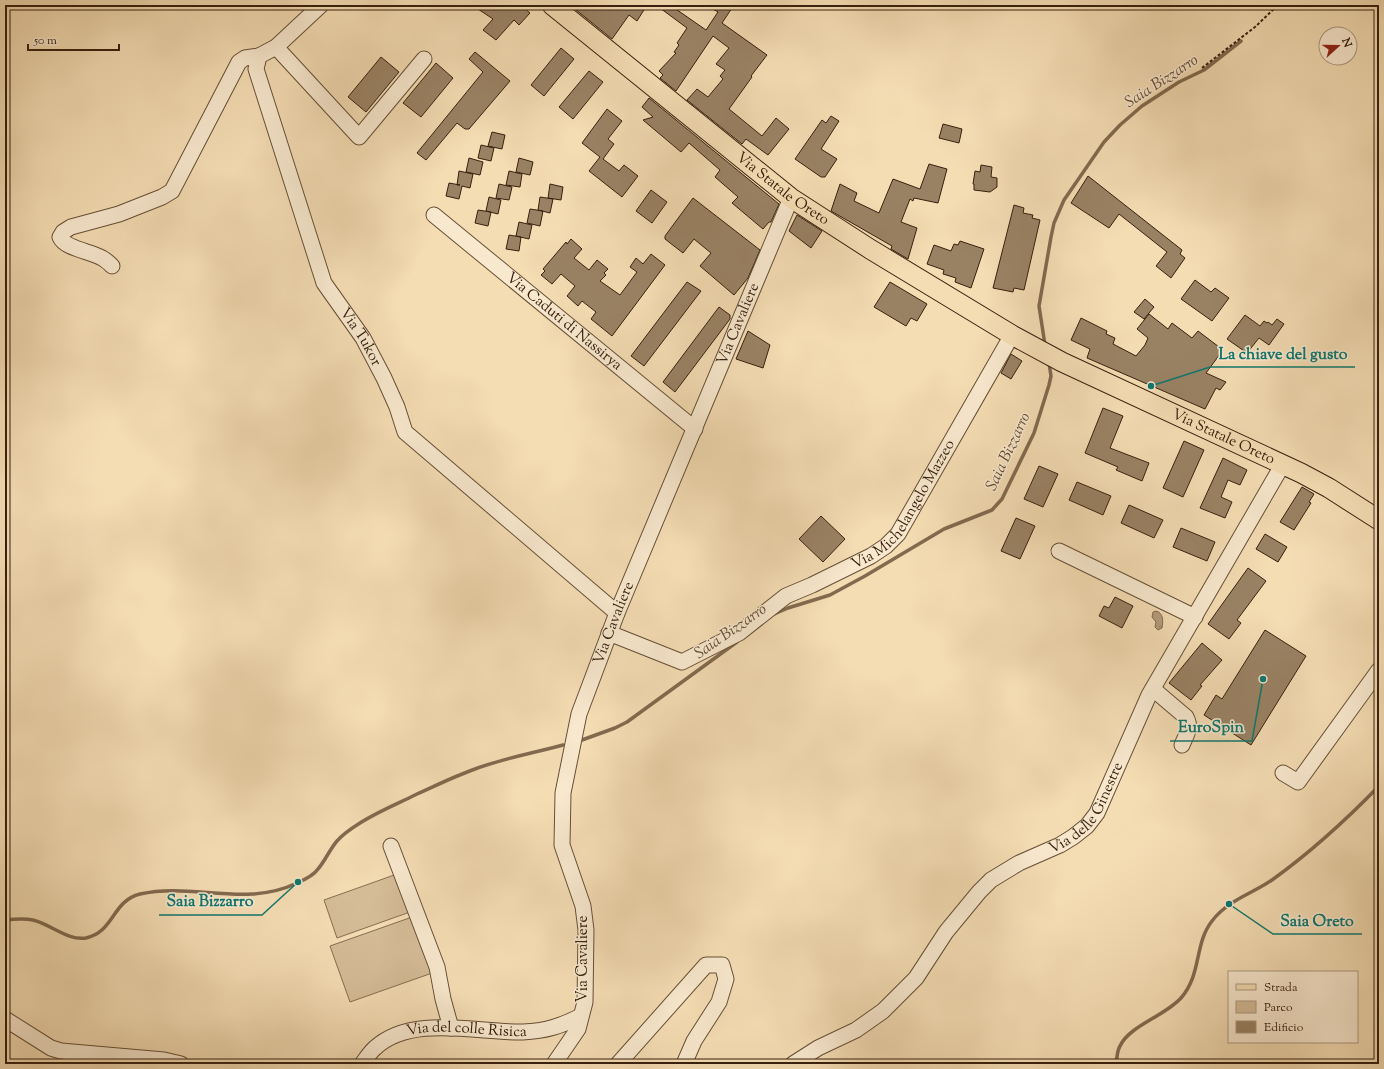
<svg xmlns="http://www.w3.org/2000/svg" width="1384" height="1069" viewBox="0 0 1384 1069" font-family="'Sorts Mill Goudy',serif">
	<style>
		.park { fill: #d4bc97; stroke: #866e52 }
		.water { fill: url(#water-ripples); stroke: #826a4f }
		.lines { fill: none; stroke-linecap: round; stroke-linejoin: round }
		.stream { stroke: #826a4f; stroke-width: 3.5 }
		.building { fill: #998264; stroke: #37200e }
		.minor-casing { stroke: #664f37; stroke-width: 17 }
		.major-casing { stroke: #37200e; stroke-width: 21 }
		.path { stroke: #37200e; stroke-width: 2; stroke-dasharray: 3 2; stroke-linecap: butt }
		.minor { stroke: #f8e8ce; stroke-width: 15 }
		.major { stroke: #f4dcb3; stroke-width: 19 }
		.labels { text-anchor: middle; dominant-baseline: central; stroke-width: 3; stroke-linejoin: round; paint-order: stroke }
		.street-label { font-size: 15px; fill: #37200e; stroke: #f8e8ce }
		.water-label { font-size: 16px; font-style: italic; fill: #634b34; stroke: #f8e8ce }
		.leader { fill: none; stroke: #0f766e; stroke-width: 1.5 }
		.callout-dot { fill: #0f766e; stroke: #f8e8ce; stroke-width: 1.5 }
		.callout-label { font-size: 16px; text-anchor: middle; font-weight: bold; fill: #0f766e; stroke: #f8e8ce; stroke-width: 3; stroke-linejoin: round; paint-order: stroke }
	</style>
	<defs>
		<pattern id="water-ripples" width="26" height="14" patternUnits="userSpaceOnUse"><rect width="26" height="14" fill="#b49c7b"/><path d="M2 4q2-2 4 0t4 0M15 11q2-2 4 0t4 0" fill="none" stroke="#937f63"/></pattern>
	</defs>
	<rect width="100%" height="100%" fill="#f4dcb3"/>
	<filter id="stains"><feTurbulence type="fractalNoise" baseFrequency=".005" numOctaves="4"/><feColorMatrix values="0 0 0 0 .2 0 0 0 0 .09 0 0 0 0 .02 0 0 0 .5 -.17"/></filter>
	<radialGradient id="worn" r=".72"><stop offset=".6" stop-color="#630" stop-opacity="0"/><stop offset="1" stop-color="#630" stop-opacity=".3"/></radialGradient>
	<path class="park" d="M397,874L410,912L337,938L324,900Z
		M415,916L435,972L350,1002L330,946Z"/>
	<path class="water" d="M1156,611C1164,613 1163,622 1162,628L1158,630L1155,627L1156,622L1152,617L1153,612Z"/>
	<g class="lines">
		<path class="stream" d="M1045,345L1039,306L1051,237L1054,223L1064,200L1104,142L1120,125L1142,106L1179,82L1204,70L1241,41
			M772,615L788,608L830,595L865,576L944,529L992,510L1002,499L1034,433L1049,385L1051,376L1049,363
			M582,740L615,728L627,722L737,642
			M5,920C14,919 24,918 33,920C50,924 68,941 86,938C114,932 112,901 140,894C193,882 245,908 297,883C304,880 314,875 318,869C325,861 330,849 337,841C343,834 352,828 360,823C377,812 397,804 415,795C435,786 455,776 475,769C504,758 534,753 563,745
			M1116,1064C1117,1058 1117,1051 1120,1046C1129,1026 1165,1016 1181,998C1202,974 1194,944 1212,921C1228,900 1252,894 1272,880C1311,852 1346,820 1379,786"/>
	</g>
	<path class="building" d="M472,5H521L530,13L519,25L514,20L496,40L483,30L493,19Z
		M570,5H647L637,21L629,15L612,39Z
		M662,5H670L706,30L718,12L706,5H734L722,23L767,55L751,76L752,77L729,109L762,136L776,118L789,129L768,155L746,139L742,144L687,100L697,89L708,97L723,79L720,76L725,70L716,64L729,48L713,36L676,91L660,78L663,75L659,71L676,53L674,52L679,45L677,43L687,28L660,8Z
		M561,48L574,59L544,96L531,85Z
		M475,52L510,81L469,129H465L457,123L426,160L417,153L483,72L469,59Z
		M381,57L399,72L366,112L348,97Z
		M436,63L453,78L421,117L403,103Z
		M589,71L603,82L573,119L559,107Z
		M649,98L779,204L771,222H769L763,229L732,203L738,197L715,177L720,170L689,143L681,152L643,120L653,117L642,107Z
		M607,109L622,121L608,139L614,144L603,159L619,171L624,165L638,176L622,197L589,171L600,157L582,143Z
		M831,116L839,121L821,149L837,159L825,177H821L795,159L822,120L826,123Z
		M943,124L962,129L959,143L939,138Z
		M492,132L505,135L502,149L488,146Z
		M481,145L494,148L491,161L478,158Z
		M469,158L483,162L480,175L466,172Z
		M519,158L533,162L530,175L516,172Z
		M929,164L947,169L938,203L914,198L913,201L910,199L901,222L917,228L908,259L891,249L892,246L831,211L840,184L857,193L854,201L879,213L893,179L920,189Z
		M981,165L992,167L991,177L997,178V187L990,192L974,190V184H973L975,171L980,172Z
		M459,171L473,174L470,188L462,186L459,199L446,196L449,183L460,185H457Z
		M509,171L522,174L520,187L506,185Z
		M1088,176L1182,250L1180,254L1185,258L1171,278L1156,266L1167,252L1119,214L1109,228L1071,203Z
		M499,184L512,187L509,200L496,198Z
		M550,184L563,187L561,200L548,198Z
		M651,190L667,202L652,223L636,211Z
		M489,197L501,200L498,214L486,211Z
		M540,197L553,199L550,213L538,210Z
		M693,198L760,250L748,278L734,295L700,266L711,253L694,239L683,253L665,239V236Z
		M1014,205L1024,208L1023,213L1033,215L1032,218L1040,220L1024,290L1014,288L1013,292L993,288Z
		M530,209L543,211L540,226L527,223Z
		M478,210L491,212L488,226L475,223Z
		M797,215L822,231L811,248L789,231Z
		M519,222L532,225L529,239L516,236Z
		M509,235L521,237L519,251L506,249Z
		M571,239L582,249L574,258L589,270L597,260L608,269L604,273L606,275L600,281L620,295L637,272L630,267L636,258L643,264L651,254L665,265L612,336L591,319L596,312L582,301L578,306L567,296L575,286L561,274L552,284L541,275L545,271L543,269L566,242L567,244Z
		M960,241L984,249L971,288L955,282L956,278L943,274L944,270L927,264L934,245L951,251L954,244L958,245Z
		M1195,280L1211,292L1215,288L1229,298L1212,321L1181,299Z
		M687,282L701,291L644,366L631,356Z
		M890,282L927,304L917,321L911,318L906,326L874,307Z
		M1145,299L1154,307L1144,319L1134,312Z
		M719,307L730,315V319L675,392L663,382Z
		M1149,314L1168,329L1172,323L1192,338L1198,331L1223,350L1206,373L1226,382L1220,390L1216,388L1205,409L1087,358L1090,349L1071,340L1081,318L1107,331L1106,334L1115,338L1113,344L1136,356L1145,345L1148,338L1137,329Z
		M1245,315L1260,326L1264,321L1267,323L1268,322L1272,325L1277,319L1284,324L1269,345L1259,338L1247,353L1227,339Z
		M748,331L770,345L763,368L736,359Z
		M1011,354L1022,361L1011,379L1001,373Z
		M1103,408L1123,416L1110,448L1149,463L1142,481L1116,470L1118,467L1085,453Z
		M1184,441L1204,450L1183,497L1163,488Z
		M1223,458L1247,470L1240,485L1228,480L1221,497L1232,502L1225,518L1200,508Z
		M1039,466L1058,474L1043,507L1024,499Z
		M1077,482L1111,496L1103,515L1069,500Z
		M1302,487L1314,494L1309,502L1311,503L1294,530L1280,522Z
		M1129,505L1163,520L1154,538L1121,523Z
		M821,516L845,539L823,562L799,539Z
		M1016,518L1035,526L1020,559L1001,551Z
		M1181,528L1215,542L1207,561L1173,547Z
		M1265,534L1287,547L1278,562L1256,549Z
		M1248,568L1266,581L1237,620L1241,623L1229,639L1208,624Z
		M1115,597L1133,606L1122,628L1099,616L1104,606L1109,608Z
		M1265,630L1306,656L1251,745L1204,715L1216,695L1222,699Z
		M1202,643L1222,660L1200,685L1202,686L1191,700L1169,683Z"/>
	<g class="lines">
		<defs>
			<g id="minor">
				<path id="s1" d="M321,5L276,47L259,56L256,69L324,283L363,338L384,378L397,407L405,432L617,613"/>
				<path d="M276,47L359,137L424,59"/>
				<path id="s2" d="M434,215L695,429"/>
				<path d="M112,266C109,263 106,260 102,258C91,251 65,249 60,237L63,232L71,227L119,214L162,197L172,191L239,62L245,58L259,56"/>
				<path d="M1059,551L1195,617"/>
				<path id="s3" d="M609,633L682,662L739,633L786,596L812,585L871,556L886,546L898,534L1012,335"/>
				<path d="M1153,689L1186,717C1192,728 1186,735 1182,745"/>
				<path d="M1283,773L1298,782L1379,670"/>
				<path d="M391,846L437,967L443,999L451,1028"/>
				<path d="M5,1019L51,1048L61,1051L164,1060L181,1064"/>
				<path id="s4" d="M362,1064C366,1059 370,1052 375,1048C411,1014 479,1033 523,1032C546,1031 561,1026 581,1016"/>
				<path id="s5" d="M554,1064L578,1029L585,1002L586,930L583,906L562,845L563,793L579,714L617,613L791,198"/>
				<path d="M618,1064L706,965H722L726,979L719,1002L694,1041L684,1064"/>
				<path id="s6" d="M793,1064L818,1048L856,1030L883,1011L916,978L946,932L979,892L991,880L1019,863L1060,845L1073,837L1087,826L1097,813L1149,695L1283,464"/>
			</g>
			<g id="major">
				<path id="s7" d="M552,5L791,198L870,249L1012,335L1062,362L1301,473L1329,488L1379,520"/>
			</g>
		</defs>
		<use href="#minor" class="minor-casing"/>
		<use href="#major" class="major-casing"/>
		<path class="path" d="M1202,68L1255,27L1278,5"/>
		<use href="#minor" class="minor"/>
		<use href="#major" class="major"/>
	</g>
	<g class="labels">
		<g class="street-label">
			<text stroke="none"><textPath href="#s7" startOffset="295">Via Statale Oreto</textPath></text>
			<text stroke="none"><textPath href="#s2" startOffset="168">Via Caduti di Nassirya</textPath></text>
			<text stroke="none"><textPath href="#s5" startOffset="785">Via Cavaliere</textPath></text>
			<text stroke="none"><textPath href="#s1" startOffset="384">Via Tukor</textPath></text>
			<text stroke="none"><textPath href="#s7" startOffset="802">Via Statale Oreto</textPath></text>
			<text stroke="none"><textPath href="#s3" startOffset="357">Via Michelangelo Mazzeo</textPath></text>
			<text stroke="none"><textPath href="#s5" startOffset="461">Via Cavaliere</textPath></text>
			<text stroke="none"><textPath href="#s6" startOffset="399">Via delle Ginestre</textPath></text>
			<text transform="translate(583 959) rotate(-90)">Via Cavaliere</text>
			<text stroke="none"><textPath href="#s4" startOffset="117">Via del colle Risica</textPath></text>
		</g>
		<g class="water-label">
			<text transform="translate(1162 82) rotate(-33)">Saia Bizzarro</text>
			<text transform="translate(1009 452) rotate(-65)">Saia Bizzarro</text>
			<text transform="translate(731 632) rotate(-35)">Saia Bizzarro</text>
		</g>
	</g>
	<path class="leader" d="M1151 386L1210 367H1355M1263 679L1252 741H1170M298 882L262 915H159M1229 904L1273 934H1362"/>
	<g class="callout-dot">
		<circle cx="1151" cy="386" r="4"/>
		<circle cx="1263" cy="679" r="4"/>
		<circle cx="298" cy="882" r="4"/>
		<circle cx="1229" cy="904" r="4"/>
	</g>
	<g class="callout-label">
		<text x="1283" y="359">La chiave del gusto</text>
		<text x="1211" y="732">EuroSpin</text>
		<text x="210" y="906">Saia Bizzarro</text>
		<text x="1317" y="926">Saia Oreto</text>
	</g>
	<rect width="1384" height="1069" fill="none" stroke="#f4dcb3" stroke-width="20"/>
	<rect x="6" y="6" width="1372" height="1057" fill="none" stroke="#37200e" stroke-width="2"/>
	<rect x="10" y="10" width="1364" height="1049" fill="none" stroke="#37200e"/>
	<rect x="1228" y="971" width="130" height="72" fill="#f8e8ce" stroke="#ab9881"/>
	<rect x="1236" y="984" width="20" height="6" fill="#f4dcb3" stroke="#ab9881"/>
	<text x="1264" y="991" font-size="12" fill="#37200e">Strada</text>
	<rect x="1236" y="1001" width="20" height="12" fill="#d4bc97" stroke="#ab9881"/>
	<text x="1264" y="1011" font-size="12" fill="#37200e">Parco</text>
	<rect x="1236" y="1021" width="20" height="12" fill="#998264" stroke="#ab9881"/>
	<text x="1264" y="1031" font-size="12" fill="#37200e">Edificio</text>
	<g transform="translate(1338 46) rotate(69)"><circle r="19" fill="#f8e8ce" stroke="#ab9881"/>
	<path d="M0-3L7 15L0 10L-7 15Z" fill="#8f2418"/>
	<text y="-6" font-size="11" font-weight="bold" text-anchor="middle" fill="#37200e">N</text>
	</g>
	<path d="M28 44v6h91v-6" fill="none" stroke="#37200e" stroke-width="2"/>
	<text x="34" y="44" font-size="12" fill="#37200e" stroke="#f8e8ce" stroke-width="3" paint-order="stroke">50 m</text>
	<rect width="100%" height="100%" filter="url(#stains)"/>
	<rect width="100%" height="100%" fill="url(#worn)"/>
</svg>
